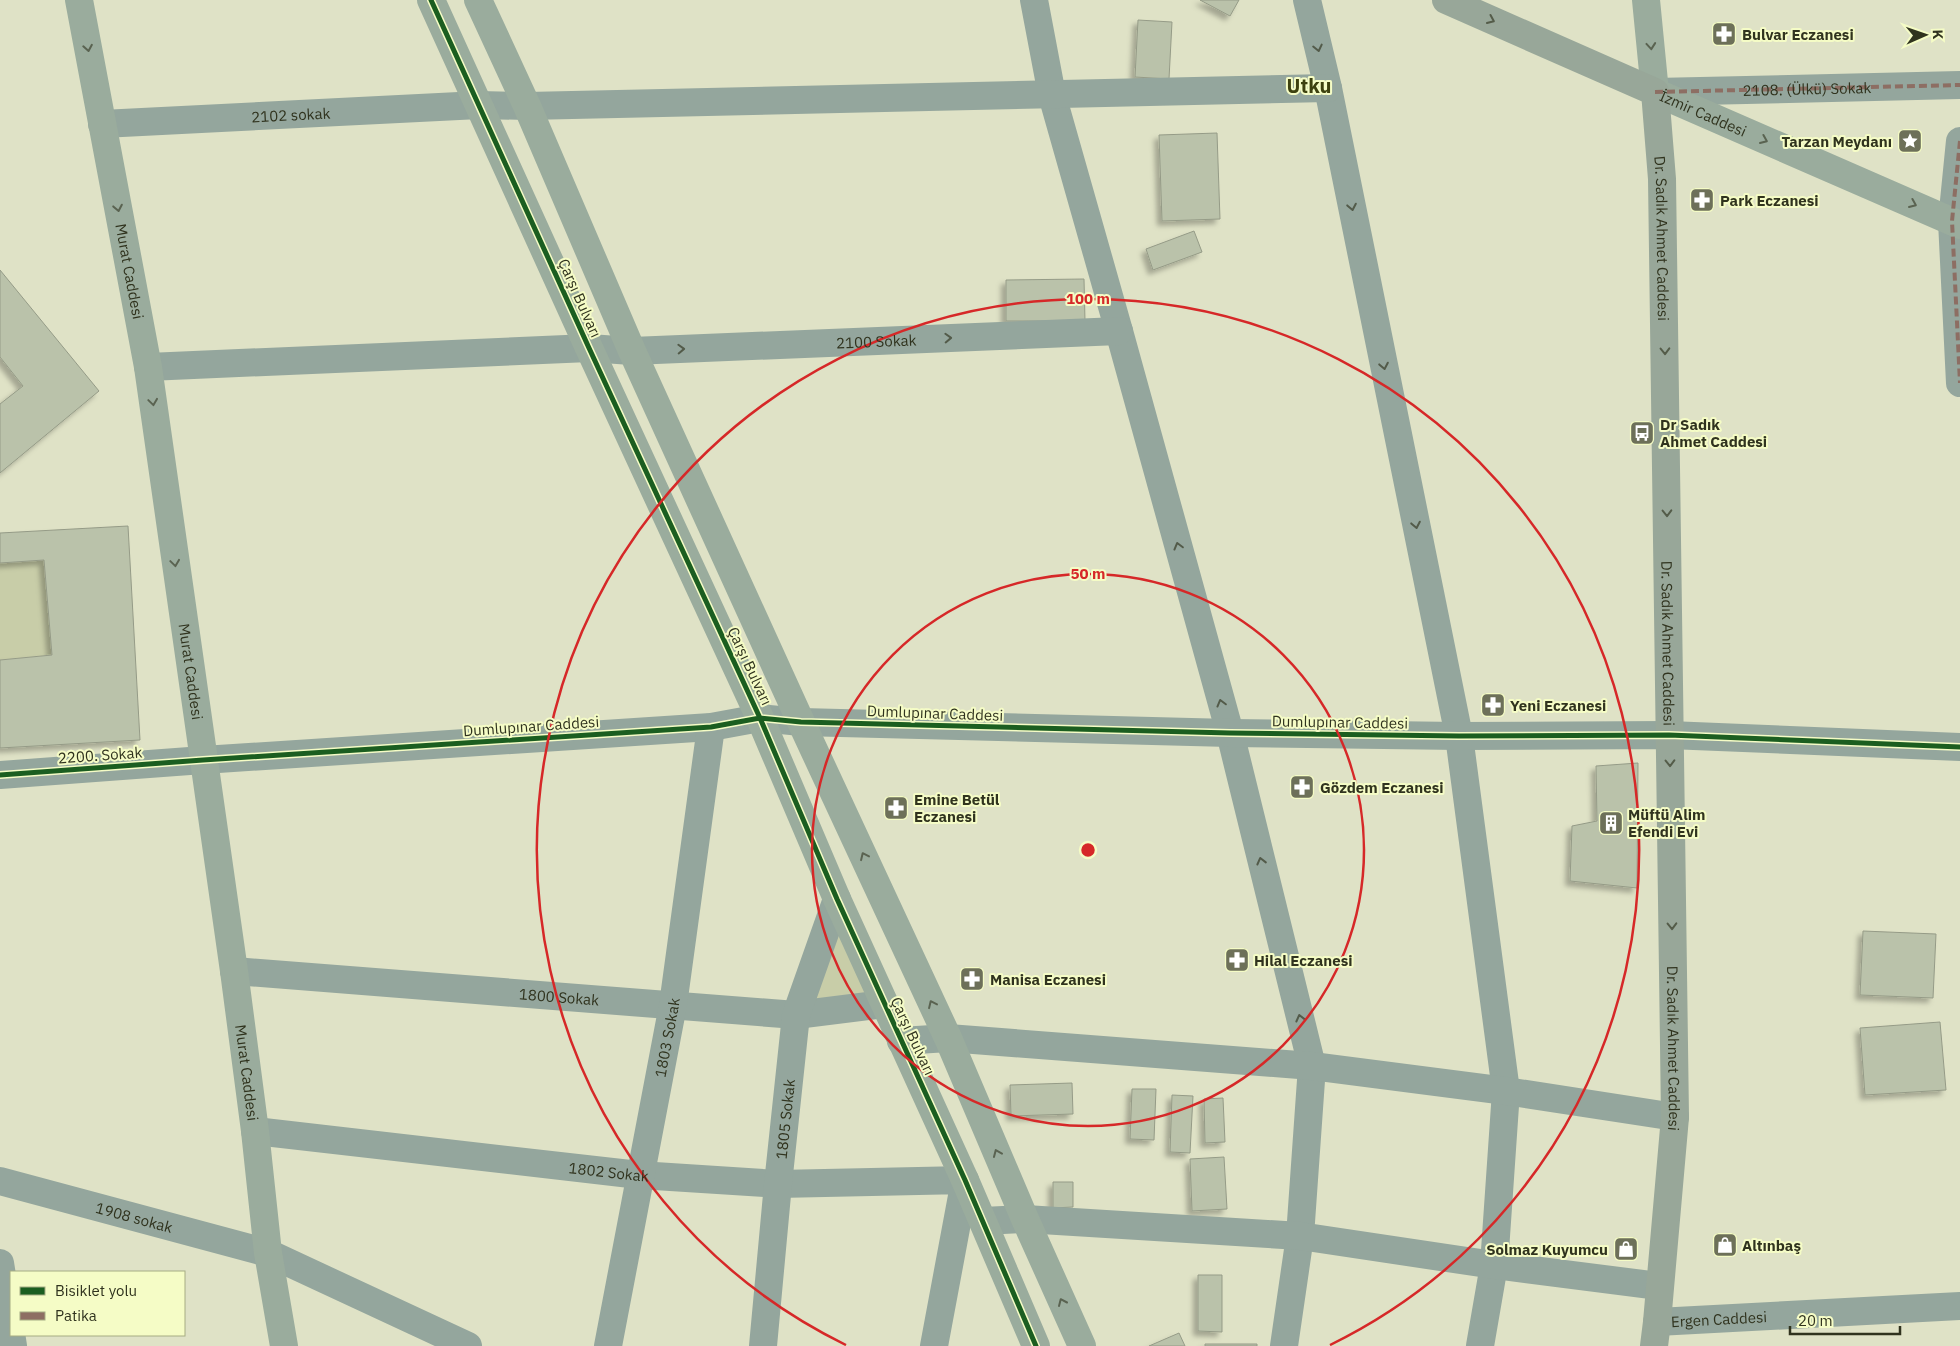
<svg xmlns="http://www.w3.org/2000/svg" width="1960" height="1346" viewBox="0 0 1960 1346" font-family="'IBM Plex Sans',sans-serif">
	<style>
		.green { fill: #c8cda8 }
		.building { fill: #bac2aa; stroke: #959b87; filter: url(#shadow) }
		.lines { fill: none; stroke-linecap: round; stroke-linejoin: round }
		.street { stroke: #94a69d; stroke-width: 28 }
		.secondary { stroke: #9aac9d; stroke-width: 28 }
		.primary { stroke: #98a799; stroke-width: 28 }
		.quiet { stroke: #8d6e63; stroke-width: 4; stroke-dasharray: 8 4; stroke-linecap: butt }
		.cycleway-casing { stroke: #f5fcc6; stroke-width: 8 }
		.cycleway { stroke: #1b5e20; stroke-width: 5 }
		.oneway { stroke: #545c49 }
		.oneway2 { stroke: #5a6351 }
		.oneway3 { stroke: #535b4a }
		.ring { fill: none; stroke: #d62828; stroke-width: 2.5 }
		.labels { text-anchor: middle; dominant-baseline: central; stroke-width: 4; stroke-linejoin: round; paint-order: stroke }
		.poi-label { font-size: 15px; font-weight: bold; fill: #30331e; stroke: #f5fcc6; text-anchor: start }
		.street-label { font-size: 15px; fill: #30331e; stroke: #f5fcc6 }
		.district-label { font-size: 20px; font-weight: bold; fill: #3d410f; stroke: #f5fcc6 }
		.centre { fill: #d62828; stroke: #f5fcc6; stroke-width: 2.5 }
		.ring-label { font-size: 15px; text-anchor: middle; font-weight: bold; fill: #d62828; stroke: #f5fcc6; stroke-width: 4; stroke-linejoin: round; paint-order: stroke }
	</style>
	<defs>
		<filter id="shadow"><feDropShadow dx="-4.5" dy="4.5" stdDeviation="2.5" flood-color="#0004"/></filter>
	</defs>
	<rect width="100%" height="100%" fill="#dfe2c6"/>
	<path class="green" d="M44,560L52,655L0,660V563Z
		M836,900L883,1004L797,1014Z"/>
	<path class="building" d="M1200,0H1239L1230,16Z
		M1138,20L1172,22L1169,79L1135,77Z
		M1217,133L1220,219L1162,221L1159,135Z
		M1194,231L1202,252L1153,270L1146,249Z
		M0,270L99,391L0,473V404L23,386L0,357Z
		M1084,279L1085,321H1006V280Z
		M128,526L140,740L0,748V660L52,655L44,560L0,563V533Z
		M1638,763L1637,888L1570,881L1572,826L1597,821L1596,766Z
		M1863,931L1936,934L1933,998L1860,995Z
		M1940,1022L1946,1090L1865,1095L1860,1028Z
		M1072,1083L1073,1114L1011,1116L1010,1085Z
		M1132,1089H1156L1154,1140L1130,1139Z
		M1172,1095L1193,1096L1190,1153L1170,1152Z
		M1223,1098L1225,1142L1205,1143L1204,1099Z
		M1224,1157L1227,1209L1192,1211L1190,1159Z
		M1053,1182H1073V1207L1053,1208Z
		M1198,1275H1222V1332L1198,1331Z
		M1179,1333L1185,1346H1149Z
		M1205,1344H1257V1346H1205Z"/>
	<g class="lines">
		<g class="street">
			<path d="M1034,0L1052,95L1119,331L1230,733L1312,1066L1300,1236L1284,1346"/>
			<path d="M1307,0L1328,88L1459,736L1506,1091L1494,1265L1480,1346"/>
			<path id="s1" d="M1655,92L1960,85"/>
			<path id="s2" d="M102,124L479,105L527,106L1328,88"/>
			<path d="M1960,141L1952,221L1960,383"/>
			<path id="s3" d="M148,367L589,348L632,351L1119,331"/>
			<path d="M0,775L203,760L711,727L760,718L801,722L1230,733L1459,736L1669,735L1960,747"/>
			<path id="s4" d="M234,971L796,1015L884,1004"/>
			<path d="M901,1041L948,1038L1312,1066L1506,1091L1675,1117"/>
			<path id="s5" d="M255,1131L639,1175L778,1184L965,1180L934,1346"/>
			<path id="s6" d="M0,1181L268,1253L468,1346"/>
			<path d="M983,1221L1025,1219L1300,1236L1494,1265L1659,1286"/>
			<path d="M0,1263L13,1346"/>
			<path id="s7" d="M1657,1322L1960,1306"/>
			<path id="s8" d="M608,1346L673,1005L711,727"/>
			<path id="s9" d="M763,1346L778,1184L796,1015L837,899"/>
		</g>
		<g class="secondary">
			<path id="s10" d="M79,0L148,367L234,971L255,1131L268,1253L284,1346"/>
			<path d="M431,0L589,348L760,718L837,899L965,1180L1036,1346"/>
			<path d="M478,0L527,106L632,351L801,722L948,1038L1025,1219L1082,1346"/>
			<path id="s11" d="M1646,0L1655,92L1960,225"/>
		</g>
		<path class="primary" id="s12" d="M1446,0L1655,92L1662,179L1675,1117L1657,1322L1654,1346"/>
		<path class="quiet" d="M1655,92L1960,85
			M1960,141L1952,221L1960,383"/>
		<defs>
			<path id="cycleway" d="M431,0L589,348L760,718L837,899L965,1180L1036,1346
				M0,775L203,760L711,727L760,718L801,722L1230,733L1459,736L1669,735L1960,747"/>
		</defs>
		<use href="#cycleway" class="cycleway-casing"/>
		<use href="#cycleway" class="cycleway"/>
	</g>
	<defs><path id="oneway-chevron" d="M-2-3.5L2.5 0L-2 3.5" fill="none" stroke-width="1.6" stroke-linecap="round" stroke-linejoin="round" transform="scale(1.25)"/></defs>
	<g class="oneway">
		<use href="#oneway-chevron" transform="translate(1491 20) rotate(24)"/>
		<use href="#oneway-chevron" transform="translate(1665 351) rotate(89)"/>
		<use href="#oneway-chevron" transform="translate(1667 513) rotate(89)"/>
		<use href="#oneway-chevron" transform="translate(1670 763) rotate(89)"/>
		<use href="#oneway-chevron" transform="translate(1672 926) rotate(89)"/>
	</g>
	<g class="oneway2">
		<use href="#oneway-chevron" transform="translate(1651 46) rotate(85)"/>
		<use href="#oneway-chevron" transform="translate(88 48) rotate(80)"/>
		<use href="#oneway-chevron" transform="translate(1764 140) rotate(23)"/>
		<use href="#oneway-chevron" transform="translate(1913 204) rotate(23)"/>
		<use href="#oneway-chevron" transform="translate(118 208) rotate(79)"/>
		<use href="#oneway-chevron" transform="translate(153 402) rotate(82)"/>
		<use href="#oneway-chevron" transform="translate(175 563) rotate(82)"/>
		<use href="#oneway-chevron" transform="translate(864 856) rotate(-115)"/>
		<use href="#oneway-chevron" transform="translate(932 1004) rotate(-115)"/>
		<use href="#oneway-chevron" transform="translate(997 1153) rotate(-113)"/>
		<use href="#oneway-chevron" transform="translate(1062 1302) rotate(-114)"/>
	</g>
	<g class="oneway3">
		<use href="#oneway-chevron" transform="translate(1318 48) rotate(77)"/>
		<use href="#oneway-chevron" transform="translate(1352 207) rotate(79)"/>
		<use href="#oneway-chevron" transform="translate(948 338) rotate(-2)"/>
		<use href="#oneway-chevron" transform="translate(681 349) rotate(-2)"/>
		<use href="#oneway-chevron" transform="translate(1384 366) rotate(79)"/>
		<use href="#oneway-chevron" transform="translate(1416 525) rotate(79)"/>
		<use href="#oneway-chevron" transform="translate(1178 546) rotate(-105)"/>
		<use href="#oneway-chevron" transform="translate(1221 703) rotate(-105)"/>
		<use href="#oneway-chevron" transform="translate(1261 861) rotate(-104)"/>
		<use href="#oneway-chevron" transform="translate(1300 1018) rotate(-104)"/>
	</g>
	<g class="ring">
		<circle cx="1088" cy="850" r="276"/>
		<path d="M846 1345A551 551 0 1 1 1330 1345"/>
	</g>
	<defs>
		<symbol id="pharmacy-square" viewBox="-11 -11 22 22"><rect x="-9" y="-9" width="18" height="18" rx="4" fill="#6d7059" stroke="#f5fcc6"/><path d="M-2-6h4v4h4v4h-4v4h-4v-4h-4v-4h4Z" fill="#fff"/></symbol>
		<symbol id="sight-square" viewBox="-11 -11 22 22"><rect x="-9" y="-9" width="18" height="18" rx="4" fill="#6d7059" stroke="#f5fcc6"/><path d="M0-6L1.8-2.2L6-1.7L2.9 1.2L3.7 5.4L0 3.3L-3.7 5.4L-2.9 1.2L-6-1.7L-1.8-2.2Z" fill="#fff"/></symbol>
		<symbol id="bus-square" viewBox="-11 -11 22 22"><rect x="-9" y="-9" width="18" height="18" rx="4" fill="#6d7059" stroke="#f5fcc6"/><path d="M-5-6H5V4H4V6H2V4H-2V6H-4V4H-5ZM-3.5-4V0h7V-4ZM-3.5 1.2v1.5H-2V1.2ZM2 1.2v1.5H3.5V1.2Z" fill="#fff"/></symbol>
		<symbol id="building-square" viewBox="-11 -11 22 22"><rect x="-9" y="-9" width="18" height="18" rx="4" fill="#6d7059" stroke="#f5fcc6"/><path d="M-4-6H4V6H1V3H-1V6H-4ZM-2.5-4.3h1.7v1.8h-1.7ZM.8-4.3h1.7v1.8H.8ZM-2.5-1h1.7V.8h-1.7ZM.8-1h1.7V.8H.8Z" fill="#fff"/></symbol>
		<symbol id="shop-square" viewBox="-11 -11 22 22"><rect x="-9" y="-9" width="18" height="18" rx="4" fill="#6d7059" stroke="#f5fcc6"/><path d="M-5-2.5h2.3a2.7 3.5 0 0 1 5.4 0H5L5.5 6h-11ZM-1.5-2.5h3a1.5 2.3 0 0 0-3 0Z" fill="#fff"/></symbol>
	</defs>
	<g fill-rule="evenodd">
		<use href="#pharmacy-square" x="1710" y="20" width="28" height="28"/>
		<use href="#sight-square" x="1896" y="127" width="28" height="28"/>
		<use href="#pharmacy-square" x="1688" y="186" width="28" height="28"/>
		<use href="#bus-square" x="1628" y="419" width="28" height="28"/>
		<use href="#pharmacy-square" x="1479" y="691" width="28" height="28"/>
		<use href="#pharmacy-square" x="1288" y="773" width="28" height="28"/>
		<use href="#pharmacy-square" x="882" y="794" width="28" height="28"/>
		<use href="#building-square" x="1597" y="809" width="28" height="28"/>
		<use href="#pharmacy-square" x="1223" y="946" width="28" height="28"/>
		<use href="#pharmacy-square" x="958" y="965" width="28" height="28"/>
		<use href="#shop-square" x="1711" y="1231" width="28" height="28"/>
		<use href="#shop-square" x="1612" y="1235" width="28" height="28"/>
	</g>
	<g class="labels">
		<g class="poi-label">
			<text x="1742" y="34">Bulvar Eczanesi</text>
			<text x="1892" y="141" text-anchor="end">Tarzan Meydanı</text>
			<text x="1720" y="200">Park Eczanesi</text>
			<text x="1660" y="424">Dr Sadık<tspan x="1660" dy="17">Ahmet Caddesi</tspan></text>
			<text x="1510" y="705">Yeni Eczanesi</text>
			<text x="1320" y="787">Gözdem Eczanesi</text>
			<text x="914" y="799">Emine Betül<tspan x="914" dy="17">Eczanesi</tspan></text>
			<text x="1628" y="814">Müftü Alim<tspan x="1628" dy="17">Efendi Evi</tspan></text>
			<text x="1254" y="960">Hilal Eczanesi</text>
			<text x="990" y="979">Manisa Eczanesi</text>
			<text x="1742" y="1245">Altınbaş</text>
			<text x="1608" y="1249" text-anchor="end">Solmaz Kuyumcu</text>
		</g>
		<g class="street-label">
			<text stroke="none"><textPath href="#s1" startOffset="152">2108. (Ülkü) Sokak</textPath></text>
			<text stroke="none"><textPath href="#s11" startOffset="145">İzmir Caddesi</textPath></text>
			<text stroke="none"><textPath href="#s2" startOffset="189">2102 sokak</textPath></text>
			<text stroke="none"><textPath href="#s12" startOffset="375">Dr. Sadık Ahmet Caddesi</textPath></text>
			<text stroke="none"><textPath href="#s10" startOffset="276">Murat Caddesi</textPath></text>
			<text transform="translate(580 298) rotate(66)">Çarşı Bulvarı</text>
			<text stroke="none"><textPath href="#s3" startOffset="729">2100 Sokak</textPath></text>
			<text stroke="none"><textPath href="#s12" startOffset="780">Dr. Sadık Ahmet Caddesi</textPath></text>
			<text transform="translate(750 666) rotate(65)">Çarşı Bulvarı</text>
			<text stroke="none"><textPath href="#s10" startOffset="681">Murat Caddesi</textPath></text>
			<text transform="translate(935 713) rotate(2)">Dumlupınar Caddesi</text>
			<text transform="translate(1340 722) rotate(1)">Dumlupınar Caddesi</text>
			<text transform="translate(531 726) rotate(-4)">Dumlupınar Caddesi</text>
			<text transform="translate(100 755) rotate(-4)">2200. Sokak</text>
			<text stroke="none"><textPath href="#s4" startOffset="326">1800 Sokak</textPath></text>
			<text transform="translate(913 1036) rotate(65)">Çarşı Bulvarı</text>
			<text stroke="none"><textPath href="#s8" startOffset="314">1803 Sokak</textPath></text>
			<text stroke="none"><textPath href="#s12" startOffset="1185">Dr. Sadık Ahmet Caddesi</textPath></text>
			<text stroke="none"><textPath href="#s10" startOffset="1086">Murat Caddesi</textPath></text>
			<text stroke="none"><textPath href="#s9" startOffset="228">1805 Sokak</textPath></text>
			<text stroke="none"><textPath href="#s5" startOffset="356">1802 Sokak</textPath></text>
			<text stroke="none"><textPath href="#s6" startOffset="139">1908 sokak</textPath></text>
			<text stroke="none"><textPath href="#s7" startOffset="62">Ergen Caddesi</textPath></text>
		</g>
		<g class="district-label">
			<text x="1309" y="85">Utku</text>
		</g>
	</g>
	<circle cx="1088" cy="850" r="8" class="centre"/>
	<g class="ring-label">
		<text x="1088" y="304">100 m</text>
		<text x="1088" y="579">50 m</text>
	</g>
	<rect x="10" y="1271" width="175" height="65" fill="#f5fcc6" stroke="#a6ac83"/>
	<rect x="20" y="1287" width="25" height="8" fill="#1b5e20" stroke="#a6ac83"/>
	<text x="55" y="1296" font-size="15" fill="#30331e">Bisiklet yolu</text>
	<rect x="20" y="1312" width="25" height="8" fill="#8d6e63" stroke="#a6ac83"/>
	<text x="55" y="1321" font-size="15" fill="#30331e">Patika</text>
	<g transform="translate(1925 35) rotate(88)" stroke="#f5fcc6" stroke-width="4" paint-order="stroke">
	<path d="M0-4L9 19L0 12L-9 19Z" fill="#30331e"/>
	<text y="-8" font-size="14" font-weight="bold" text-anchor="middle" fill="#30331e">K</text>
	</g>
	<path d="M1790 1326v8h110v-8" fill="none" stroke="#30331e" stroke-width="2.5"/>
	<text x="1798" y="1326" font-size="15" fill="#30331e" stroke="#f5fcc6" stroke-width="4" paint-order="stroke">20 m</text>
</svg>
